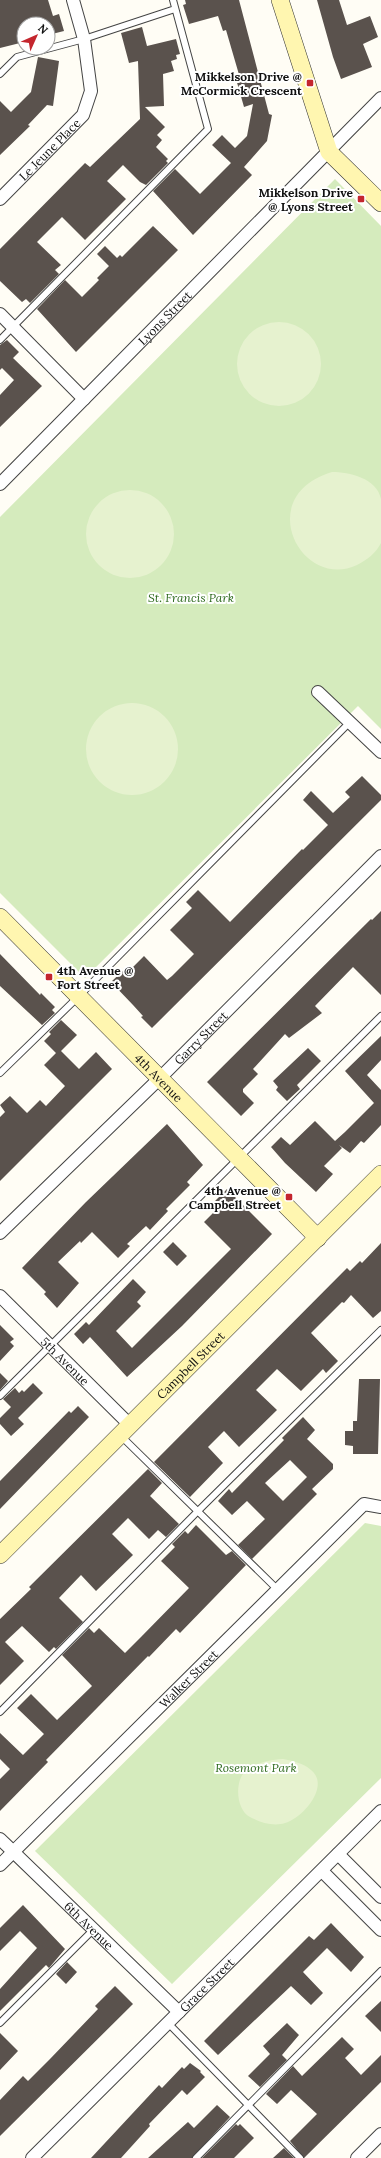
<svg xmlns="http://www.w3.org/2000/svg" width="381" height="2158" viewBox="0 0 381 2158" font-family="Lora,serif">
	<style>
		.park { fill: #d5ebbd }
		.pitch { fill: #e6f2cf }
		.building { fill: #5a524d; fill-rule: evenodd }
		.lines { fill: none; stroke-linecap: round; stroke-linejoin: round }
		.lane-casing { stroke: #444; stroke-width: 8 }
		.street-casing { stroke: #444; stroke-width: 14 }
		.secondary-casing { stroke: #333; stroke-width: 18 }
		.lane { stroke: #fff; stroke-width: 6 }
		.street { stroke: #fff; stroke-width: 12 }
		.secondary { stroke: #fff6b0; stroke-width: 17 }
		.poi-dot { fill: #c4262e; stroke: #fff; stroke-width: 1.5 }
		.labels { text-anchor: middle; dominant-baseline: central; stroke-width: 4; stroke-linejoin: round; paint-order: stroke }
		.poi-label { font-size: 12px; font-weight: bold; fill: #111; stroke: #fff; text-anchor: end }
		.street-label { font-size: 12px; fill: #111; stroke: #fff }
		.park-label { font-size: 12px; font-style: italic; fill: #2f6b1f; stroke: #fff }
	</style>
	<rect width="100%" height="100%" fill="#fffdf5"/>
	<path class="park" d="M335,179L381,226V729L358,706L85,978L0,893V517Z
		M365,1523L381,1526V1778L172,1984L35,1851Z"/>
	<path class="pitch" d="M237 364a42 42 0 1 1 84 0a42 42 0 1 1-84 0Z
		M332,472C349,472 377,478 381,499C381,512 381,529 381,543C376,553 367,560 357,565C301,591 252,496 332,472Z
		M86 534a44 44 0 1 1 88 0a44 44 0 1 1-88 0Z
		M86 749a46 46 0 1 1 92 0a46 46 0 1 1-92 0Z
		M283,1759C293,1761 303,1763 311,1770C331,1786 302,1819 285,1823C273,1827 260,1822 250,1817C236,1810 234,1780 246,1771C258,1762 269,1760 283,1759Z"/>
	<path class="building" d="M0,0H48L53,16L59,14L64,31L48,35V24H24V42L0,48Z
		M185,0H239L269,114L272,115L267,141L244,167L252,175L193,235L153,191L175,169L200,194L231,163L212,145L222,135L235,148L247,136L253,104L244,107L236,79L240,78L226,30L223,31L218,16L189,24L183,5L186,4Z
		M317,0H339L347,25L370,16L378,37L363,44L372,67L341,79L333,57Z
		M142,27L147,46L176,39L180,54L176,55L177,59L171,61L174,71L163,74L164,106L145,107L165,127L157,135L162,140L156,147L168,159L166,161L168,163L146,185L140,182L123,165L107,181L126,199L85,240L62,217L37,242L61,265L55,270L59,274L30,303L26,299L22,302L0,281V249L85,163L90,167L140,119L138,61L129,63L121,33Z
		M38,57L59,61L53,106L47,105L28,125L30,126L0,155V101L11,112L31,92Z
		M153,226L178,250L76,352L37,309L65,280L82,297L99,280L97,278L109,266L97,254L105,246L117,258L120,255L122,257Z
		M7,340L19,352L13,358L42,386L0,427V395L14,380L2,368L0,370V345Z
		M362,776L381,795V800L152,1028L141,1017L143,1016L133,1005L111,982L128,966L131,969L144,956L167,980L172,976L194,954L170,930L192,908L186,902L198,890L230,922L302,849L303,850L328,825L303,800L311,791L333,813L350,797L345,792Z
		M381,911V995L353,967L315,1006L322,1013L289,1038L285,1034L253,1069L258,1074L243,1089V1092L254,1103L241,1116L207,1082L371,919L372,920Z
		M0,954L40,995L41,993L55,1007L52,1010L55,1013L42,1025L0,986Z
		M61,1020L77,1035L61,1051L79,1069L96,1052L112,1069L0,1181V1117L5,1112L0,1105L10,1096L27,1113L40,1100L46,1106L65,1086L44,1065L56,1053L44,1041L51,1034L49,1032Z
		M381,1036V1060L367,1075L381,1090V1125L364,1143L361,1141L350,1153L339,1145L342,1148L324,1166L333,1174L316,1192L285,1163L271,1147L281,1137L290,1145L315,1121L335,1141L345,1132L374,1103L345,1071Z
		M308,1048L321,1061L297,1085L300,1089L287,1101L276,1090L278,1087L273,1081Z
		M167,1124L203,1165L187,1182L190,1185L166,1209L168,1211L150,1230L146,1226L127,1244L130,1246L118,1258L92,1232L81,1243L80,1241L58,1262L79,1283L57,1308L44,1294L46,1292L22,1268L86,1202Z
		M227,1189L272,1234L182,1326L127,1377L90,1337L83,1344L74,1334L86,1322L89,1325L133,1279L146,1292L137,1302L141,1306L116,1331L132,1348L231,1249L204,1222L217,1209L212,1204Z
		M173,1242L187,1256L177,1266L163,1252Z
		M381,1243V1311L373,1318L351,1295L344,1303L342,1302L311,1333L338,1361L326,1373L323,1369L301,1391L277,1369L256,1390L277,1410L239,1447L224,1431L208,1447L223,1463L190,1497L154,1462L347,1268L350,1271L360,1261L362,1263Z
		M0,1325L14,1339L10,1342L14,1346L0,1361Z
		M0,1373L8,1381L0,1390Z
		M359,1379H380L378,1454H353V1446L345,1445V1431H353V1421H357Z
		M33,1383L43,1393L18,1418L24,1424L11,1436L0,1424V1418L11,1407L3,1399L15,1388L19,1393L22,1390L24,1392Z
		M78,1406L89,1417L0,1509V1481L69,1411L71,1413Z
		M303,1417L315,1430L307,1439L333,1464V1469L312,1489L317,1494L252,1559L238,1545L265,1519L247,1501L232,1515L218,1501L229,1489L232,1493L284,1440L282,1438ZM290,1460L307,1477L283,1501L265,1483Z
		M148,1469L162,1483L150,1496L179,1524L166,1537L158,1530L149,1539L128,1518L112,1534L133,1555L96,1591L81,1575L59,1598L83,1622L56,1649L54,1647L49,1652L22,1626L5,1642L24,1661L0,1685V1619L31,1589L29,1587Z
		M196,1525L226,1555L232,1551L246,1565L180,1633L176,1629L149,1657L148,1656L46,1760L48,1762L0,1811V1779L10,1769L0,1759V1733L23,1755L44,1734L17,1708L31,1694L57,1720L92,1686L62,1655L89,1628L94,1633L99,1628L125,1653L141,1637L189,1588L161,1561L175,1547L172,1544L185,1531L188,1534Z
		M23,1905L65,1949L49,1968L46,1965L0,2011V1989L37,1948L20,1931L0,1951V1928Z
		M331,1923L364,1957L351,1972L327,1948L303,1972L323,1993L311,2005L291,1986L218,2055L204,2041L309,1936L314,1940Z
		M67,1962L77,1972L66,1984L56,1974Z
		M115,1986L133,2004L0,2136V2100L23,2076L28,2081L50,2059L98,2009L95,2006Z
		M381,2001V2032L365,2016Z
		M287,2023L299,2035L282,2055L287,2060L260,2087L248,2076L270,2054L263,2046Z
		M0,2033L18,2051L0,2070Z
		M342,2037L354,2049L345,2058L361,2075L381,2055V2082L304,2158L290,2141L317,2114L291,2090L277,2104L266,2094L293,2066L302,2076Z
		M190,2063L201,2071L200,2072L205,2077L187,2095L182,2090L149,2124L150,2126L121,2158H91L159,2085L162,2088L182,2067L184,2069Z
		M217,2105L230,2117L192,2158H148L188,2122L194,2128Z
		M236,2124L238,2126L240,2124L254,2138L234,2158H202Z
		M284,2148L294,2158H273Z"/>
	<g class="lines">
		<defs>
			<path id="lane" d="M0,74L17,57L84,39L175,9
				M0,340L208,129L173,0
				M0,1073L79,996L350,722
				M0,1396L381,1016
				M121,1436L277,1589
				M0,1712L197,1512L381,1330
				M0,2023L94,1929
				M168,2023L300,2158
				M196,2158L381,1971"/>
			<g id="street">
				<path id="s1" d="M0,199L83,115L91,91L84,39L73,0"/>
				<path d="M0,314L84,399"/>
				<path id="s2" d="M0,484L381,98"/>
				<path d="M318,692L381,752"/>
				<path id="s3" d="M0,1233L160,1078L381,856"/>
				<path id="s4" d="M0,1296L130,1425"/>
				<path id="s5" d="M0,1839L179,2012"/>
				<path d="M338,1854L381,1897"/>
				<path id="s6" d="M0,1865L364,1504L381,1507"/>
				<path d="M322,1871L381,1930"/>
				<path id="s7" d="M32,2158L381,1811"/>
				<path d="M357,2158L381,2134"/>
			</g>
			<g id="secondary">
				<path d="M280,0L329,152L381,203"/>
				<path id="s8" d="M0,917L318,1238"/>
				<path id="s9" d="M0,1555L381,1174"/>
			</g>
		</defs>
		<use href="#lane" class="lane-casing"/>
		<use href="#street" class="street-casing"/>
		<use href="#secondary" class="secondary-casing"/>
		<use href="#lane" class="lane"/>
		<use href="#street" class="street"/>
		<use href="#secondary" class="secondary"/>
	</g>
	<g class="poi-dot">
		<rect x="306" y="79" width="8" height="8" rx="2"/>
		<rect x="357" y="195" width="8" height="8" rx="2"/>
		<rect x="45" y="973" width="8" height="8" rx="2"/>
		<rect x="285" y="1193" width="8" height="8" rx="2"/>
	</g>
	<g class="labels">
		<g class="poi-label">
			<text x="302" y="76">Mikkelson Drive @<tspan x="302" dy="14">McCormick Crescent</tspan></text>
			<text x="353" y="192">Mikkelson Drive<tspan x="353" dy="14">@ Lyons Street</tspan></text>
			<text x="57" y="970" text-anchor="start">4th Avenue @<tspan x="57" dy="14">Fort Street</tspan></text>
			<text x="281" y="1190">4th Avenue @<tspan x="281" dy="14">Campbell Street</tspan></text>
		</g>
		<g class="street-label">
			<text stroke="none"><textPath href="#s1" startOffset="70">Le Jeune Place</textPath></text>
			<text stroke="none"><textPath href="#s2" startOffset="234">Lyons Street</textPath></text>
			<text stroke="none"><textPath href="#s3" startOffset="280">Garry Street</textPath></text>
			<text stroke="none"><textPath href="#s8" startOffset="226">4th Avenue</textPath></text>
			<text stroke="none"><textPath href="#s4" startOffset="92">5th Avenue</textPath></text>
			<text stroke="none"><textPath href="#s9" startOffset="269">Campbell Street</textPath></text>
			<text stroke="none"><textPath href="#s6" startOffset="265">Walker Street</textPath></text>
			<text stroke="none"><textPath href="#s5" startOffset="124">6th Avenue</textPath></text>
			<text stroke="none"><textPath href="#s7" startOffset="246">Grace Street</textPath></text>
		</g>
		<g class="park-label">
			<text x="191" y="597">St. Francis Park</text>
			<text x="256" y="1767">Rosemont Park</text>
		</g>
	</g>
	<g transform="translate(36 36) rotate(45)"><circle r="19" fill="#ffffff" stroke="#a0a0a0"/>
	<path d="M0-3L7 15L0 10L-7 15Z" fill="#c4262e"/>
	<text y="-6" font-size="11" font-weight="bold" text-anchor="middle" fill="#111111">N</text>
	</g>
</svg>
